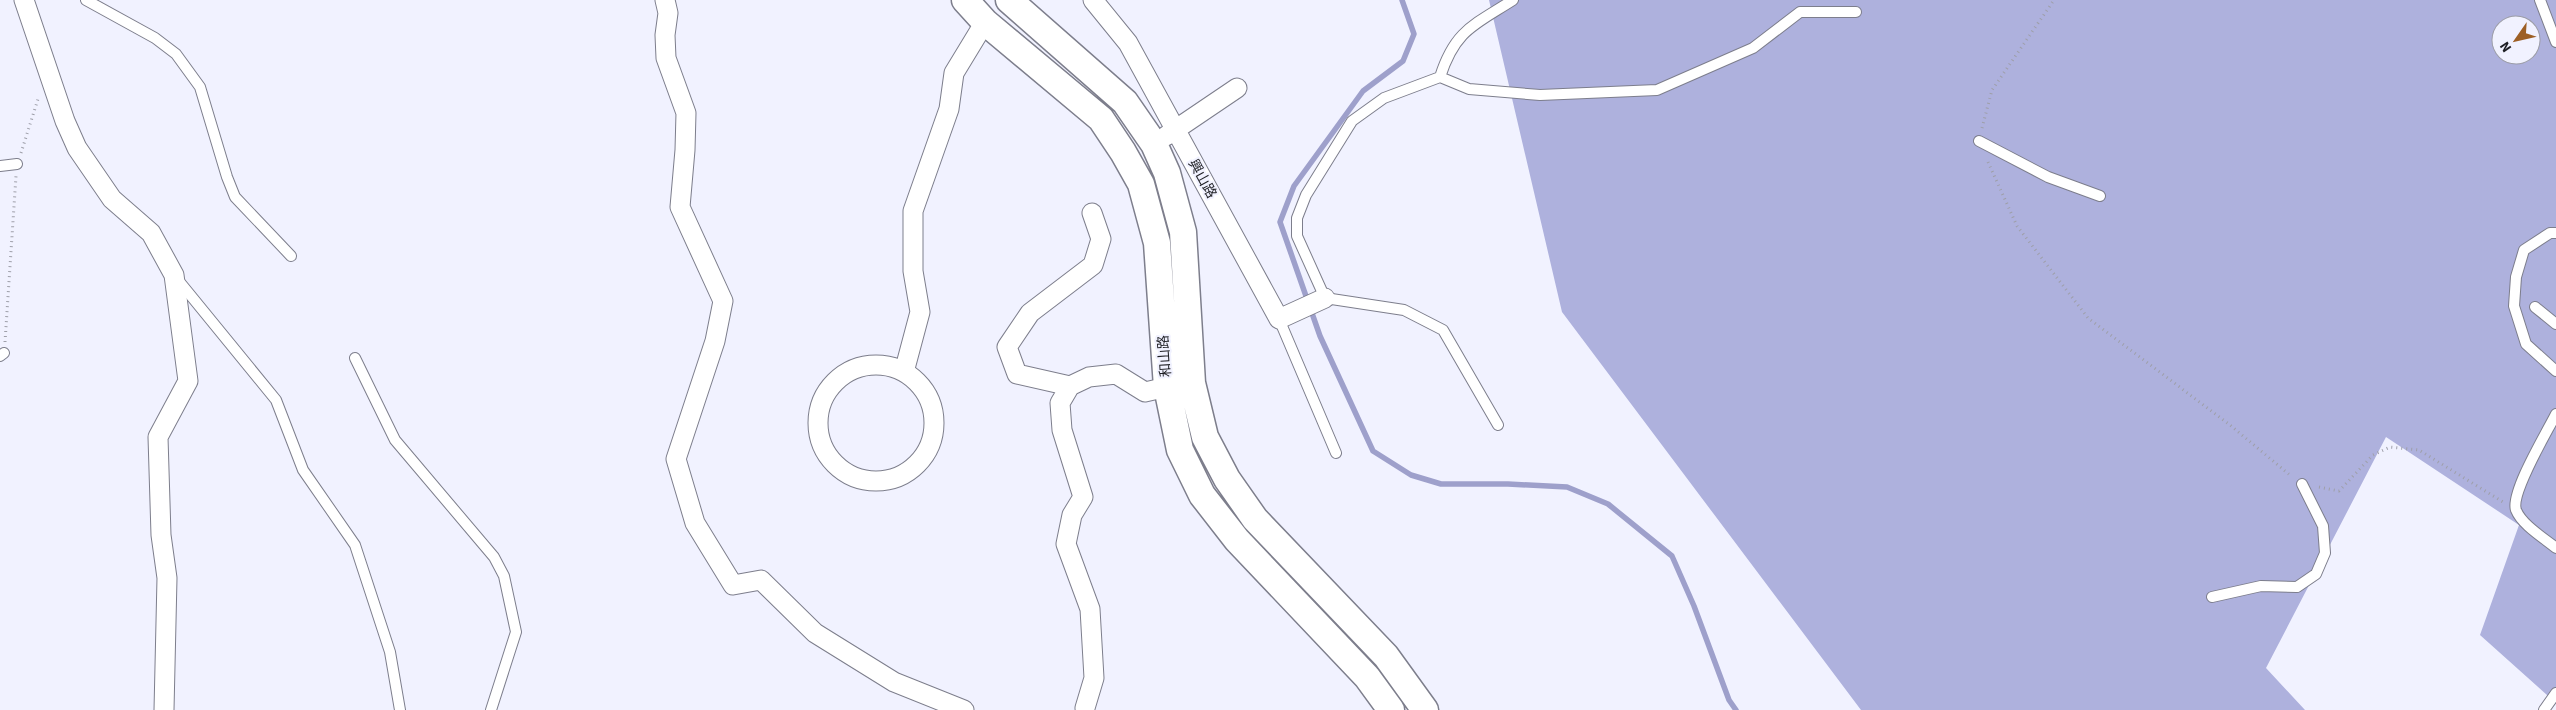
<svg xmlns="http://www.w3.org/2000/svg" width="2556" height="710" viewBox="0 0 2556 710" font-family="'Source Sans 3','Noto Sans TC',sans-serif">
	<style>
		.forest { fill: #aeb1dd; fill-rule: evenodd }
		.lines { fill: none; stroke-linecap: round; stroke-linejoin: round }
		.stream { stroke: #9ea0cb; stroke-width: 5.5 }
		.lane-casing { stroke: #7d7e8c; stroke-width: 12 }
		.street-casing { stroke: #7d7e8c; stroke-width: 21 }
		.secondary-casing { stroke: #7d7e8c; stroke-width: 29 }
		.path { stroke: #9e9fa9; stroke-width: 3; stroke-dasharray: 1 4; stroke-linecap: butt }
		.lane { stroke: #fff; stroke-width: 10 }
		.street { stroke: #fff; stroke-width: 19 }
		.secondary { stroke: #fff; stroke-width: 26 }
		.labels { text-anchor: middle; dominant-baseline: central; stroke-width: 4; stroke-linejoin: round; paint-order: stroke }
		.street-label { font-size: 14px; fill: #1d1e23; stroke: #f1f2ff }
	</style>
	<rect width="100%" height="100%" fill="#f1f2ff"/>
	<path class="forest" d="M1489,0H2556V703L2480,635L2519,525L2386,437L2266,668L2305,710H1861L1562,312ZM2501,25H2531V55H2501Z"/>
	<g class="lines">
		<path class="stream" d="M1402,0L1414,34L1403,61L1363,91L1294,186L1280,222L1320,336L1373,451L1411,475L1441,484H1508L1567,487L1608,504L1672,556L1694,606L1729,700L1736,710"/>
		<defs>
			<path id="lane" d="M86,0L155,38L176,54L200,87L227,177L235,197L291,256
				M2540,0L2556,42
				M1440,77C1455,30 1474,25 1513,0
				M1979,141L2048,177L2100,196
				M0,166L17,164
				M2556,233H2550L2524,250L2516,277L2514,306L2526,344L2556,371
				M178,280L276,400L303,470L355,545L390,652L400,710
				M2535,307L2556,324
				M1279,319L1336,453
				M0,356L4,353
				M355,358L395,440L494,557L504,576L516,632L491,710
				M2556,414C2547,432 2510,493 2516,510C2522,525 2544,538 2556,548
				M1498,425L1443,330L1404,310L1325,298L1297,236V218L1306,195L1352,121L1384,98L1440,77L1469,89L1540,95L1657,90L1753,48L1800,12H1856
				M2212,597L2261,586L2297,587L2316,574L2325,553L2323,526L2302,484
				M2544,710L2556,693"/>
			<path id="street" d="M24,0L65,121L77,148L112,199L151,233L174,275L188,381L158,437L161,535L167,578L164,710
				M665,0L668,13L665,35L666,58L686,113L685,150L680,207L723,301L715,341L676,459L695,523L733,585L761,580L815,633L894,682L964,710
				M1093,0L1128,43L1279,319L1325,298
				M1166,136L1237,88
				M818 423a58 58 0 1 1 116 0a58 58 0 1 1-116 0Z
				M904,372L920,312L913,271V211L949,109L954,73L985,22
				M1070,386L1017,374L1007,347L1030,313L1093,265L1101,239L1092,213
				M1085,708L1094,678L1090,609L1066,544L1072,515L1083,497L1062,430L1060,403L1070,386L1089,377L1116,374L1145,392L1167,387"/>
			<path id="secondary" d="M965,0L985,22L1101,119L1123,152L1141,184L1157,243L1167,387L1180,450L1202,495L1237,540L1367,677L1391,710
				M1009,0L1125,102L1154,144L1167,173L1183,232L1192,383L1205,437L1227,479L1255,519L1386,656L1425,710"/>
		</defs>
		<use href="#lane" class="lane-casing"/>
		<use href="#street" class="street-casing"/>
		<use href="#secondary" class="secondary-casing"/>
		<path class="path" d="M1982,128L1992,90L2054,0
			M21,153L38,99
			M1988,162L2017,226L2088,318L2230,425L2291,476
			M5,342L16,176
			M2319,487L2339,491L2373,455L2390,447L2419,450L2503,502"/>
		<use href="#lane" class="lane"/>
		<use href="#street" class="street"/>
		<use href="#secondary" class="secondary"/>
	</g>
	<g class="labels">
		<g class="street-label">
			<text transform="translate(1202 179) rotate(61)">興山路</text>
			<text transform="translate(1165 356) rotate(-94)">和山路</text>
		</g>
	</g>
	<g transform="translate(2516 40) rotate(236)"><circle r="24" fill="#f1f2ff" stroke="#9c9da7"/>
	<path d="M0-4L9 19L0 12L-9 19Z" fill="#9d5f25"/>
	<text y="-8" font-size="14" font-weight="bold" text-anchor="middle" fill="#1d1e23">N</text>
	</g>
</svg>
